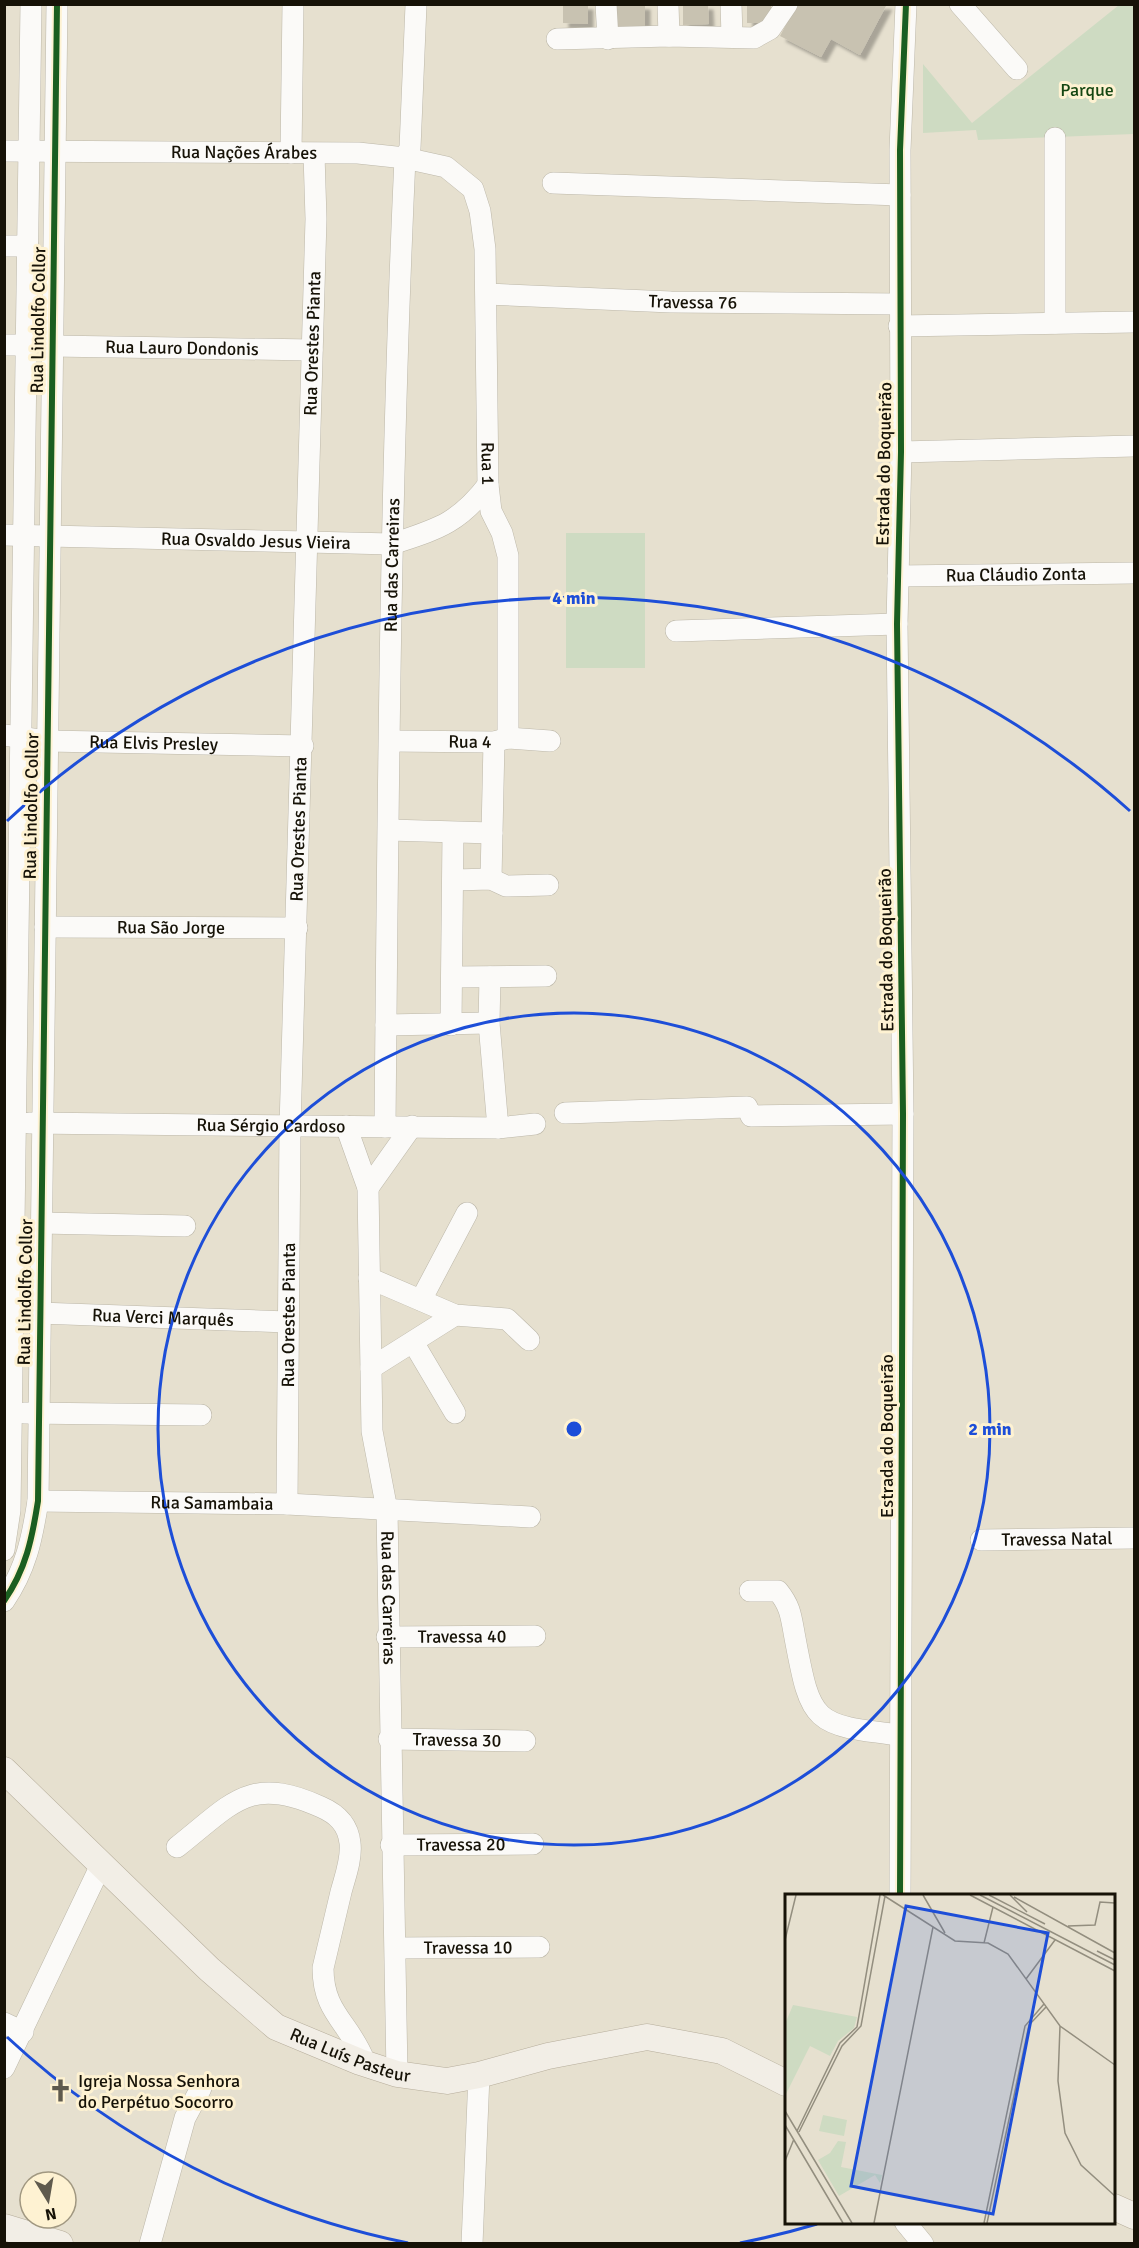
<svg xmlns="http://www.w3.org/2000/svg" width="1139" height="2248" viewBox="0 0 1139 2248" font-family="Signika,sans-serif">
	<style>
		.green { fill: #cedbc2 }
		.building { fill: #c8c2b1; filter: url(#shadow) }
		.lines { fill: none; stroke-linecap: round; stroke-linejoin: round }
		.minor-casing { stroke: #bcb7a9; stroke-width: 22 }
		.major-casing { stroke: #b6ad9b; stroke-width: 27 }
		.minor { stroke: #fbfaf8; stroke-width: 21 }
		.major { stroke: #f2eee6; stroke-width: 26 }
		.cycleway-casing { stroke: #fef2d2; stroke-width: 10 }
		.cycleway { stroke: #1b5e20; stroke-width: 6 }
		.ring { fill: none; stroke: #1d4ed8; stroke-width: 3 }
		.labels { text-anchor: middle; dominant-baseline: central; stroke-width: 6; stroke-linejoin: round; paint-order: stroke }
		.park-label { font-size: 18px; fill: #144611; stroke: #fef2d2 }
		.street-label { font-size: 18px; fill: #161207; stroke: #fef2d2 }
		.poi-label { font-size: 18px; fill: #161207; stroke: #fef2d2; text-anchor: start }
		.inset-road { fill: none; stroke: #938e7f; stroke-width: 1.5 }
		.view { fill: #1d4ed8; fill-opacity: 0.15; stroke: #1d4ed8; stroke-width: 3 }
		.inset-edge { fill: none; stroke: #161207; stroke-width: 3 }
		.centre { fill: #1d4ed8; stroke: #fef2d2; stroke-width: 3 }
		.ring-label { font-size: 18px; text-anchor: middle; font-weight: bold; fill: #1d4ed8; stroke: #fef2d2; stroke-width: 6; stroke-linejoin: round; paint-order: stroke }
	</style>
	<defs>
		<filter id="shadow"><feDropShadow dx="5.5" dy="5.5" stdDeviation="1.5" flood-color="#0004"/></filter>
	</defs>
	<rect width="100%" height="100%" fill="#e6e0cf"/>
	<path class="green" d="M1119,5H1134V134L978,140L976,130L923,133V64L972,123Z
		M566,533H645V668H566Z"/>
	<path class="building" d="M563,4H588V24L563,23Z
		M617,4H645V28H617Z
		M683,4H708L709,24L683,25Z
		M747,4H771V23H747Z
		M797,4H887L860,55L831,39L821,57L780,36Z"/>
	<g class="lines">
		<defs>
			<g id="minor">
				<path d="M606,4L608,39"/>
				<path d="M668,4L669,36"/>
				<path d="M731,4L732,36"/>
				<path d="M960,4L1017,69"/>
				<path d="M557,39L669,36L754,38L770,29L787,4"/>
				<path id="s1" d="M4,151L358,153L405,158L446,167L473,189L480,211L485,249L488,485L491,511L502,533L508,556V738"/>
				<path d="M291,153L293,4"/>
				<path d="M553,183L900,195"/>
				<path d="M4,246H28"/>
				<path id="s2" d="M487,294L671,302L899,304"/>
				<path d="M1055,323V138"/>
				<path d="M899,326L1134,322"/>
				<path d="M4,345H25"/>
				<path id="s3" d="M52,346L312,350"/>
				<path d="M901,452L1134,446"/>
				<path id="s4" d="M4,535L392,544C437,529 458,524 488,485"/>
				<path id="s5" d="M898,576L1134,573"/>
				<path d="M676,631L897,624"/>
				<path id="s6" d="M4,735L47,741L303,746"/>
				<path id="s7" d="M390,741L494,742L508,738L550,741"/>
				<path d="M389,830L492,833"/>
				<path d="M491,879L494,742"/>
				<path d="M454,880L491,879L506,886L548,885"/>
				<path id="s8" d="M45,927L297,928"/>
				<path d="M453,977L546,976"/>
				<path d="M490,977L489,1023L498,1128"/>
				<path d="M386,1025L489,1023"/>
				<path d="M451,1025L453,833"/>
				<path d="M565,1113L747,1107L751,1116L903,1114"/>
				<path id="s9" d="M29,1123L498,1128L535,1124"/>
				<path id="s10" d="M346,1126L368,1188L372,1431L387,1510L397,2074"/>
				<path id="s11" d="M385,1127C388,804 390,481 405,158L410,148L416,5"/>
				<path d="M368,1188L412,1126"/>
				<path d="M41,1223L185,1226"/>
				<path d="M369,1278L455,1315L507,1319L529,1340"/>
				<path d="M421,1300L467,1213"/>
				<path id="s12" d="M39,1313L287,1322"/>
				<path d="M413,1342L455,1413"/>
				<path d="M371,1368L455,1315"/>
				<path d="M24,1413L201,1415"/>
				<path id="s13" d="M38,1501L287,1504L530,1517"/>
				<path id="s14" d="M287,1504L290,1127L316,219L314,154"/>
				<path id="s15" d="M981,1540L1134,1538"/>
				<path d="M4,1550L10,1510L31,4"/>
				<path d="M750,1591H778C791,1607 791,1617 795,1638C811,1724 813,1725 900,1735"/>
				<path d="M4,1601C26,1569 32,1539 38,1501L57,4"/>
				<path id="s16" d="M387,1637L535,1636"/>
				<path id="s17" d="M389,1739L525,1741"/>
				<path id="s18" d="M391,1845L533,1844"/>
				<path d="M177,1847C232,1804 249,1774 321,1807C337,1814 348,1824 350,1843C352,1859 345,1877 341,1892C335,1918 329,1943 323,1968C323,2013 349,2022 364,2060L360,2062"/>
				<path d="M900,1896L903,1114L897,624L901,452L900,150L906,4"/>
				<path id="s19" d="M396,1948L539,1947"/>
				<path d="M4,2023L23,2032"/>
				<path d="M4,2068L101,1865"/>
				<path d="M905,2222L923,2244"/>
				<path d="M150,2244L185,2118L201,2088"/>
				<path d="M472,2244L479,2075"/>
			</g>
			<g id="major">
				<path id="s20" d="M4,1770L209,1969L276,2027L360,2062L397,2074L447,2081L479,2075L548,2056L647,2037L722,2051L786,2083"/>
				<path d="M1114,2207L1134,2216"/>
				<path d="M4,2227L60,2244"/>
			</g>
		</defs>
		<use href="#minor" class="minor-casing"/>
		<use href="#major" class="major-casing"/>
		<use href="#minor" class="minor"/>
		<use href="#major" class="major"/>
		<defs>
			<path id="cycleway" d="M4,1601C26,1569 32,1539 38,1501L57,4
				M900,1896L903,1114L897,624L901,452L900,150L906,4"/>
		</defs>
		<use href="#cycleway" class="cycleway-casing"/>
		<use href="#cycleway" class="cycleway"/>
	</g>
	<g class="ring">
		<circle cx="574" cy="1429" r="416"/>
		<path d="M817 2224A831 831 0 0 1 740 2243M408 2243A831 831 0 0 1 7 2037M7 821A831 831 0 0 1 1130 811"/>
	</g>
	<defs>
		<symbol id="church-bare" viewBox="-9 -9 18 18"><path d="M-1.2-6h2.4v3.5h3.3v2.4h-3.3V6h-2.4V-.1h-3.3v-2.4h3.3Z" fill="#5f5a4d" stroke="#fef2d2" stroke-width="2.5" paint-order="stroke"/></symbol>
	</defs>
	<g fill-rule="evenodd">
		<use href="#church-bare" x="44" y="2074" width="33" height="33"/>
	</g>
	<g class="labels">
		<g class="park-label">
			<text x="1087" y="90">Parque</text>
		</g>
		<g class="street-label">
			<text stroke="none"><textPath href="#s1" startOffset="240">Rua Nações Árabes</textPath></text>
			<text stroke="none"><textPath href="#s2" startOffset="206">Travessa 76</textPath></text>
			<text transform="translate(38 320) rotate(-89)">Rua Lindolfo Collor</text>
			<text stroke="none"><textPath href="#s14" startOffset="1161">Rua Orestes Pianta</textPath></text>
			<text stroke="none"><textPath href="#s3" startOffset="130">Rua Lauro Dondonis</textPath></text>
			<text transform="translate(884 464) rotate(-89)">Estrada do Boqueirão</text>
			<text stroke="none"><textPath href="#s1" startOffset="754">Rua 1</textPath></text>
			<text stroke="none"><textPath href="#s4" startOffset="252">Rua Osvaldo Jesus Vieira</textPath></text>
			<text stroke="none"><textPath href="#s11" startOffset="562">Rua das Carreiras</textPath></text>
			<text stroke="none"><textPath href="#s5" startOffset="118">Rua Cláudio Zonta</textPath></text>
			<text stroke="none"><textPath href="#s7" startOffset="80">Rua 4</textPath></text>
			<text stroke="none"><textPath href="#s6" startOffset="150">Rua Elvis Presley</textPath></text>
			<text transform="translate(31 806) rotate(-89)">Rua Lindolfo Collor</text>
			<text stroke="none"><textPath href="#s14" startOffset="675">Rua Orestes Pianta</textPath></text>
			<text stroke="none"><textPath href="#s8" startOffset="126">Rua São Jorge</textPath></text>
			<text transform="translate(886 950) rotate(-91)">Estrada do Boqueirão</text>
			<text stroke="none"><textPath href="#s9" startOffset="242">Rua Sérgio Cardoso</textPath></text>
			<text transform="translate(25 1292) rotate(-89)">Rua Lindolfo Collor</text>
			<text stroke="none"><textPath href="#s14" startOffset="189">Rua Orestes Pianta</textPath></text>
			<text stroke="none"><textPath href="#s12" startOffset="124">Rua Verci Marquês</textPath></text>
			<text transform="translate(887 1436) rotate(-90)">Estrada do Boqueirão</text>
			<text stroke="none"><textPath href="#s13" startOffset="174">Rua Samambaia</textPath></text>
			<text stroke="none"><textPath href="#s15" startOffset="76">Travessa Natal</textPath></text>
			<text stroke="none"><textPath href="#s10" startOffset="477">Rua das Carreiras</textPath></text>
			<text stroke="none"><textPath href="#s16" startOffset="75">Travessa 40</textPath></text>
			<text stroke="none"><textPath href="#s17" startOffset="68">Travessa 30</textPath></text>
			<text stroke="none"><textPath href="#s18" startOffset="70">Travessa 20</textPath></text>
			<text stroke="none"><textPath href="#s19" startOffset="72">Travessa 10</textPath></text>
			<text stroke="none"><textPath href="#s20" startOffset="454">Rua Luís Pasteur</textPath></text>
		</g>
		<g class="poi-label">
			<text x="78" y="2081">Igreja Nossa Senhora<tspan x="78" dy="21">do Perpétuo Socorro</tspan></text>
		</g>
	</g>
	<g transform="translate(785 1894)">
		<rect width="330" height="330" fill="#e6e0cf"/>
		<path d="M8,111L72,123L69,134L53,147L45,162L25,152L0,202V130ZM38,221L62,226L59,242L34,237ZM53,247L61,248L56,273L97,281L95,289L90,281L54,302L33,266L45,259Z" fill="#cedbc2"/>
		<path class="inset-road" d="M98,1L170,47L203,49L223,60L275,132L330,171M138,1L160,39M185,1L330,77M195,1L330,71M204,1L260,30M225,1L242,18M229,3L330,59M283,32L310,31L315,8L330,9M0,46L11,1M199,49L208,13M312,57L330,66M241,85L270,46M275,132L273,187L280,239L296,271L330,302M0,217L67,329M0,231L58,329M12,237L55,149L72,133L95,1M14,238L57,152L76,132L100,2M0,267L9,245M89,329L148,33M199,329L240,132L259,110M202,329L244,131L261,113"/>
		<path class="view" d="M121,12L263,39L208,320L66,292Z"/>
		<rect width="330" height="330" class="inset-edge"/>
	</g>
	<circle cx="574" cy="1429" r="9" class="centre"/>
	<g class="ring-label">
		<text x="574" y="604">4 min</text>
		<text x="990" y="1435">2 min</text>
	</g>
	<rect width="1139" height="2248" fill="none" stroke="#161207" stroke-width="12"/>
	<g transform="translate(48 2200) rotate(169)"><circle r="28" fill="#fef2d2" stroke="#a19881" stroke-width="1.5"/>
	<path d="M0-4.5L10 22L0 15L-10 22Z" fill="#5f5a4d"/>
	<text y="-9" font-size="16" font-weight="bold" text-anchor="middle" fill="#161207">N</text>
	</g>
</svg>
